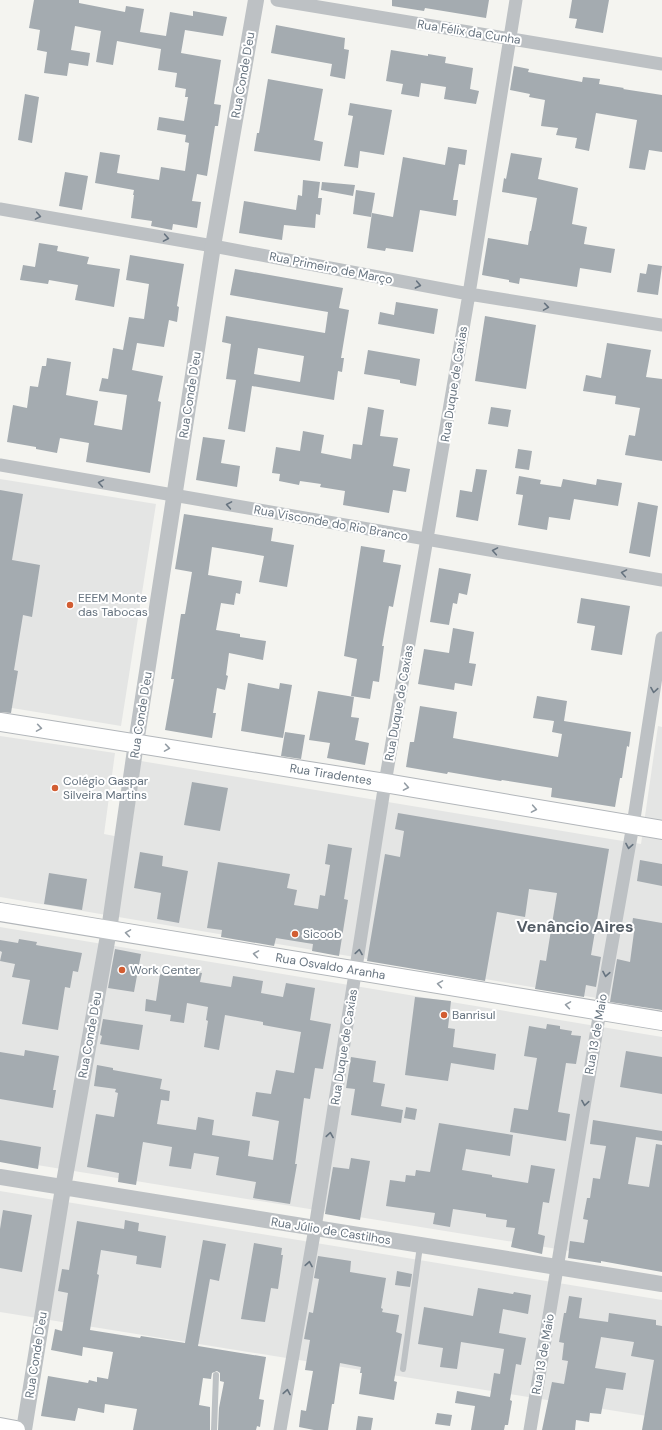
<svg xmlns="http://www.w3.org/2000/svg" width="662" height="1430" viewBox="0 0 662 1430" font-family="'DM Sans',sans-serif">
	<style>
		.built { fill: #e4e5e4 }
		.building { fill: #a4abb0; fill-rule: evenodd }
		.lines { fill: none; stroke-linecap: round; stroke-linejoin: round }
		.secondary-casing { stroke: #b2b6ba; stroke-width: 20 }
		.service { stroke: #bdc1c4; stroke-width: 6 }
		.minor { stroke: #bdc1c4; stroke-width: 13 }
		.tertiary { stroke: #bdc1c4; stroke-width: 16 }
		.secondary { stroke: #fff; stroke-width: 18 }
		.oneway { stroke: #66737f }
		.oneway2 { stroke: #949da5 }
		.poi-dot { fill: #d25d32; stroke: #fff; stroke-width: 1.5 }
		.labels { text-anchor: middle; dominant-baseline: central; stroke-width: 4; stroke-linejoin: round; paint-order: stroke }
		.street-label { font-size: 12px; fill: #66737f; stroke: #fff }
		.poi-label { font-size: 12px; fill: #66737f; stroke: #fff; text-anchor: start }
		.district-label { font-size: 16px; font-weight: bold; fill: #535c65; stroke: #fff }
	</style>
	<rect width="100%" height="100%" fill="#f4f4f0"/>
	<path class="built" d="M0,479L156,504L121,726L0,706Z
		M658,726L662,727V1009L0,897V736L115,753L104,834L130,839L141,761L641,844Z
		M0,927L662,1037V1266L0,1159Z
		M0,1191L662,1300V1430L647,1416L0,1312Z"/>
	<path class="building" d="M34,0H79V3L125,12L126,6L144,9L140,32L166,36L170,12L193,16V11L227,17L223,36L185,30L181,53L221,60L214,104L221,105L218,126H215L207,176L197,174L192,201L201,202L197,228L173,224L172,230L151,226L152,221L131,218L134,195H133L134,190L95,183L100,152L120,155L117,173L159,180L161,167L185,171L189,143L185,142L186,135L157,130L159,117L184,121L188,97H185L186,89L175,87L177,73L158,70L161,49L117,41L113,65L96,62L101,31L75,26L71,50L90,53L88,66L69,63L67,76L44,73L47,52L37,50L40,30L29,28Z
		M392,0H489L486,18L425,8L424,11L392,6Z
		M572,0H609L603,33L575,28L577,19L569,18Z
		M276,25L345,38L344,49L349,50L345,79L330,76L332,64L271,53Z
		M391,50L428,56V54L446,57L445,63L473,68L470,89L479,91L476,104L444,99L446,87L421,83L419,97L401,94L403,84L386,81Z
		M514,66L529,69L528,72L582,82L583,77L600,79L599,84L624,88L623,89L662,95V152L649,150L645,170L629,168L637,120L596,113L589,151L575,148L577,138L556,135L558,128L541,126L545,100L529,97L530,94L510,90Z
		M268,79L323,89L314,140L323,142L320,161L254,151L257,133H259Z
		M25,94L39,97L32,143L18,140Z
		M350,103L392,110L384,155L360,151L358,168L344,166L353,116L348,115Z
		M448,147L467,150L465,165L459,164L453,200H458L456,216L420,210L413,252L386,248L385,251L367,248L372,213L393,217L403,157L445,165Z
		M511,153L542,158L538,179L578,188L572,224L587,227L584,244L615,249L611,273L580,268L577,287L520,278L519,284L509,282V280L482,275L488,238L528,245L530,231H531L537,198L502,192L504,178L506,179Z
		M65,172L88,176L82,210L59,206Z
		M303,180L320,182L318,198H322L320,215L316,214L315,228L284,225L282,240L239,233L244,201L296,210L298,195L302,196Z
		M322,182L355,185L353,196L321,190Z
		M356,190L375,193L371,217L353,214Z
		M39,243L58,246L57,251L89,257L87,264L120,269L114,307L75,300L78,285L49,280L48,284L20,280L23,265L35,267Z
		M130,255L184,264L177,306L179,307L177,322L169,320L164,347L137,343L132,370L163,376L158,401L161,402L150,473L86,462L89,443L60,438L57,453L36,449V447L7,442L13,405L27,408L30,386L38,387L42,366H46L47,358L71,362L66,395L98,401L94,425L122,430L127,395L99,391L102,378L108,379L113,348L123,350L129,317L144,319L149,284L126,280Z
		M648,264L662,266L658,295L637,292L640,273L646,274Z
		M235,269L343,288L339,308L349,310L341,358H344L342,372L338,371L334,400L252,386L245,432L228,429L236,380L226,379L231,344L222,342L226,316L325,333L328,312L230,295ZM258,348L304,356L300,382L254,374Z
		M396,302L438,309L434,334L378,324L380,312L394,315Z
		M485,316L536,325L526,389L475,381Z
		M607,343L651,350L646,377L662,379V461L625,455L629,435L635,436L640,408L615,404L616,396L583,391L586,375L601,378Z
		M368,350L420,359L416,386L400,383V380L364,374Z
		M368,407L384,410L380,436L398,438L393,466L410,469L406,492L393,490L389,513L343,505L345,491L320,487L321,484L300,481L299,485L279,481L280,474L272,473L276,447L300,451L303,431L324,435L321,453L351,459L353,444L362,445Z
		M491,407L511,410L508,427L488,424Z
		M203,437L225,440L221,463L240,466L237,487L196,480Z
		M518,449L532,451L529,470L515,468Z
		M476,469L487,470L478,521L456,517L460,490L472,492Z
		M519,476L541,480L540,484L561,487L563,479L596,485L597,479L622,483L618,506L574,499L570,520L549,517L547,530L518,525L523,495L516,494Z
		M0,490L23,494L12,560L40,565L32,617L23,615L14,670L18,671L11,713L0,712Z
		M638,502L658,506L650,557L629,553Z
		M184,514L273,528L271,541L294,545L287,587L259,582L264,556L212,547L208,575L242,581L240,594L236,593L234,605L221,603L216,630L240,634V637L266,641L263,660L229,653L226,675L228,676L225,690L217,688L213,713H216L212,738L165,730L174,679H171L181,614H185L192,572L175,569Z
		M361,546L385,550L383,562L401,565L393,607L389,606L382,646H384L379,682L373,681L370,699L351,696L357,659L344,656Z
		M439,568L471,574L467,595L459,593L457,604L453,603L449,625L430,622Z
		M581,598L630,606L622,655L591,650L595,626L577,623Z
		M453,628L474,632L469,663L476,664L472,686L455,683L454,690L418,684L424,649L449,653Z
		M248,683L279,689L280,683L292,685L283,738L241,731Z
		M318,691L354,697L351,717L359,718L355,740L369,743L365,765L327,758L330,743L309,740Z
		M537,696L567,701L564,721L631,732L629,747L627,746L622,778H620L615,807L551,797L552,788L502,780L501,781L448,772L447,774L406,767L410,742H414L420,706L457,712L453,738L558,757L562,734L552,732L554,721L533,718Z
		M285,732L305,735L301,759L281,756Z
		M192,782L228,788L220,831L184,825Z
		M398,813L609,849L591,955L601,957L596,987L586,985L584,997L535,989L540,960L546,961L557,893L529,889L525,917L497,912L485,981L367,961L385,854L400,857L404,831L395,829Z
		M328,844L352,848L344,899L348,900L339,956L312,951L313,944L276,938L274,946L221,937L222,930L207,928L218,862L290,874L287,888L297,890L294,905L318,909L320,895L325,896L330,865L325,864Z
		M140,852L163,856L162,866L188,871L179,923L157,919L161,893L134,888Z
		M640,860L662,864V886L637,881Z
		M49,873L87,879L82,910L44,904Z
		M633,918L662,923V1010L610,1002L617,959L630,962L634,932H631Z
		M19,939L37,942L36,945L82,953L78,972L73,971L70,988L65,987L58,1030L22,1024L30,980L12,977L15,964L0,961L2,952L0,951V940L18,943Z
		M115,949L141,954L134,992L108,988Z
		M174,969L202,973L200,982L231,987L233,976L263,981L261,993L283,997L286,983L315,988L310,1020L331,1024L323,1069L315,1068L310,1099L304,1098L295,1164H297L290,1204L253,1198L256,1182L216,1175L219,1157L194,1153L191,1169L169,1166L172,1147L143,1142L136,1185L118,1182L119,1173L87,1167L96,1114L114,1117L118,1093L115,1092L116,1089L94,1086L97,1065L113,1068V1070L162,1079L160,1089L170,1091L169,1101L161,1100L157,1124L196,1130L198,1117L214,1120L212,1135L250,1141L248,1156L273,1160L279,1121L252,1116L256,1092L271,1094L276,1070L294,1073L301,1032L263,1025V1022L225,1015L219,1050L204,1047L208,1021L206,1020L208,1007L187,1003L184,1023L170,1021L171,1015L145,1011L146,999L156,1001L160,974L173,976Z
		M415,997L451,1001L448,1028L455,1029L453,1047L496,1054L494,1070L451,1063L448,1081L405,1075Z
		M103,1019L143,1025L139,1050L100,1044L102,1036L100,1035Z
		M547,1024L560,1026V1029L572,1031L571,1035L581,1036L576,1064L566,1063L558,1112L570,1114L566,1141L510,1132L514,1108L528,1110L537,1058L524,1056L529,1026L546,1029Z
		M25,1050L59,1056L53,1090H56L53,1108L0,1099V1052L24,1056Z
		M626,1051L662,1057V1094L620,1087Z
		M351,1057L376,1061L373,1082L385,1084L381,1106L403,1110L401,1123L351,1115L355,1089L346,1088Z
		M406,1107L417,1109L415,1120L404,1118Z
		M593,1120L662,1131V1141L636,1137L628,1184L649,1187L656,1144L662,1145V1272L601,1261V1263L568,1258L570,1241L584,1243L588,1220L583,1219L587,1198H590L593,1178L600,1179L606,1146L590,1144Z
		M439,1123L513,1135L510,1156L466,1149L462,1170L492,1175V1177L528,1183L531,1165L555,1169L549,1203L543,1202L538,1234L545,1236L542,1254L511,1247L515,1228L506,1227L507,1220L486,1217V1214L453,1209L450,1227L433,1224L435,1213L386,1206L390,1180L405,1182L406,1175L415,1176L416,1170L430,1172Z
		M0,1140L41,1147L38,1169L0,1162Z
		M351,1158L370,1161L360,1220L325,1214L333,1167L349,1169Z
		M3,1210L32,1215L22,1272L0,1268V1229Z
		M125,1220L139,1223L138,1231L166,1236L161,1268L136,1264L137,1256L101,1250L97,1274L99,1275L90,1330L140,1338L141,1336L185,1343L203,1240L226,1244L219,1281L210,1279L198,1346L266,1357L259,1399L264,1400L260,1427L257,1426L256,1430H218L219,1408L224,1382L220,1381V1373L217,1371L212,1373L211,1379L203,1378L199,1405L210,1407V1430H133L137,1409L105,1404L104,1413L78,1408L75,1421L41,1416L48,1376L88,1383L89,1380L97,1382V1377L108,1379L113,1352L83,1347L82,1356L51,1350L55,1329L62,1331L68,1293L58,1291L62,1269L69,1270L77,1221L124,1229Z
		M254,1243L282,1248L281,1255H283L278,1289L271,1288L265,1322L241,1319Z
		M318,1256L351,1261L350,1272L386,1278L381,1308L383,1309L382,1312L399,1315L396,1332L402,1334L394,1381L397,1382L394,1400L359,1394L362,1373H360L361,1367L340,1363L334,1404H332L328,1430H314L299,1427L301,1410L306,1411L313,1371L305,1370L310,1340L304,1339L309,1312L313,1313L319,1279L314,1278Z
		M397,1271L412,1274L410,1287L395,1285Z
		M478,1288L513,1294L514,1292L531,1295L528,1314L503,1309L499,1333L526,1338L521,1365L516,1364L510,1400L512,1401L508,1425H505L504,1430H471L475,1406L455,1403L457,1391L490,1397L494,1373L500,1374L504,1349L461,1342L457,1369L440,1367L443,1348L418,1344L424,1307L473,1316Z
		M569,1296L582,1298L579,1318L608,1322L609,1313L656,1320V1325L662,1326V1430H642L654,1360L631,1356L634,1342L601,1337L595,1368L626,1373L623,1390L606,1388L601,1414L590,1413L589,1422L576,1420L575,1430H542L552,1382L564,1384L568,1361L562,1360L564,1343L559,1342L564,1313H566Z
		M437,1413L452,1415L450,1426L435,1424Z
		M358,1416L373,1418L371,1430H356Z"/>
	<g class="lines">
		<defs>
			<g id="secondary">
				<path id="s1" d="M0,722L385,783L662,830"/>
				<path id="s2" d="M0,912L662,1021"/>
				<path d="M0,1427L16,1430"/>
			</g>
		</defs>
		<use href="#secondary" class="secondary-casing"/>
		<path class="service" d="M403,1369L420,1246
			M214,1430L216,1375"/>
		<path class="minor" d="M277,0L662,64
			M0,209L213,246L469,294L662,325
			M0,465L662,580
			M280,1430L315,1228L385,783L469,294L516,0
			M530,1430L600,1011L633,825L662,638"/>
		<path class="tertiary" d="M0,1177L662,1284
			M24,1430L63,1188L109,930L136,743L213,246L256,0"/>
		<use href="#secondary" class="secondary"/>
	</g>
	<defs><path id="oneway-chevron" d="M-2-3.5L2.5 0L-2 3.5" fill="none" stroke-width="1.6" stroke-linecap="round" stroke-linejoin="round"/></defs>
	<g class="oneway">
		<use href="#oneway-chevron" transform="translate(38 216) rotate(10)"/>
		<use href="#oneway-chevron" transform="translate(166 238) rotate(10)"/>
		<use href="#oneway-chevron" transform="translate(418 285) rotate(11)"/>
		<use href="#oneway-chevron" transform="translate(546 307) rotate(9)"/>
		<use href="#oneway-chevron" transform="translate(101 483) rotate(-170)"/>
		<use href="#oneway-chevron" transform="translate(229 505) rotate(-170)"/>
		<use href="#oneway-chevron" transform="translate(495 551) rotate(-170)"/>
		<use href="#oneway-chevron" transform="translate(624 573) rotate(-170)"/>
		<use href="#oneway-chevron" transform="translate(654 690) rotate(99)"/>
		<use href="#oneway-chevron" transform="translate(629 846) rotate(100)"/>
		<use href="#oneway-chevron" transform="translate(359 952) rotate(-81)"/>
		<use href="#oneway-chevron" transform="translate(606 974) rotate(100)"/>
		<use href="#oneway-chevron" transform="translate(585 1103) rotate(99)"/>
		<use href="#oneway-chevron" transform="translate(330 1135) rotate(-81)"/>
		<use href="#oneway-chevron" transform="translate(309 1264) rotate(-80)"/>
		<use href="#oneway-chevron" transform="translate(287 1392) rotate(-80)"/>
	</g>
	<g class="oneway2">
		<use href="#oneway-chevron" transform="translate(39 728) rotate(9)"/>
		<use href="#oneway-chevron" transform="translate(167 748) rotate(9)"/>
		<use href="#oneway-chevron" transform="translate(406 787) rotate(10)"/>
		<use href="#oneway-chevron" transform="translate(534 809) rotate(10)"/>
		<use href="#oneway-chevron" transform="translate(128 933) rotate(-171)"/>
		<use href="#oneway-chevron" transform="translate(256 954) rotate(-171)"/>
		<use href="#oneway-chevron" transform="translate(440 984) rotate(-171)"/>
		<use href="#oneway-chevron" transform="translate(568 1005) rotate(-171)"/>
	</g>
	<g class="poi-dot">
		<circle cx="70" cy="605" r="4"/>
		<circle cx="55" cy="788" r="4"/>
		<circle cx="295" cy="934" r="4"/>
		<circle cx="122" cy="970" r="4"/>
		<circle cx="444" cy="1015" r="4"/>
	</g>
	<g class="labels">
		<g class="street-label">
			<text transform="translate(469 32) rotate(9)">Rua Félix da Cunha</text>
			<text transform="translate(243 75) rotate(-80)">Rua Conde D'eu</text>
			<text transform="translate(331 268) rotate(11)">Rua Primeiro de Março</text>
			<text transform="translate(454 384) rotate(-81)">Rua Duque de Caxias</text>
			<text transform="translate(190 395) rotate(-81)">Rua Conde D'eu</text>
			<text transform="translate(331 523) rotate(10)">Rua Visconde do Rio Branco</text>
			<text transform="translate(399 703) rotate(-80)">Rua Duque de Caxias</text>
			<text transform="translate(141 715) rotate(-81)">Rua Conde D'eu</text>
			<text stroke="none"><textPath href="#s1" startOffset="335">Rua Tiradentes</textPath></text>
			<text stroke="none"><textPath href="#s2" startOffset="335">Rua Osvaldo Aranha</textPath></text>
			<text transform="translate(596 1034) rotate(-80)">Rua 13 de Maio</text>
			<text transform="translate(90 1035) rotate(-80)">Rua Conde D'eu</text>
			<text transform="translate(344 1047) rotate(-81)">Rua Duque de Caxias</text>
			<text transform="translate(331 1231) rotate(9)">Rua Júlio de Castilhos</text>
			<text transform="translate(543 1354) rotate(-80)">Rua 13 de Maio</text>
			<text transform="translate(36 1355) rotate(-81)">Rua Conde D'eu</text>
		</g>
		<g class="poi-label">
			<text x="78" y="598">EEEM Monte<tspan x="78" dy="14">das Tabocas</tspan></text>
			<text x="63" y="781">Colégio Gaspar<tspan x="63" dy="14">Silveira Martins</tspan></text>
			<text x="303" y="934">Sicoob</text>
			<text x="130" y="970">Work Center</text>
			<text x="452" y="1015">Banrisul</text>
		</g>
		<g class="district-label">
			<text x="575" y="926">Venâncio Aires</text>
		</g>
	</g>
</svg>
